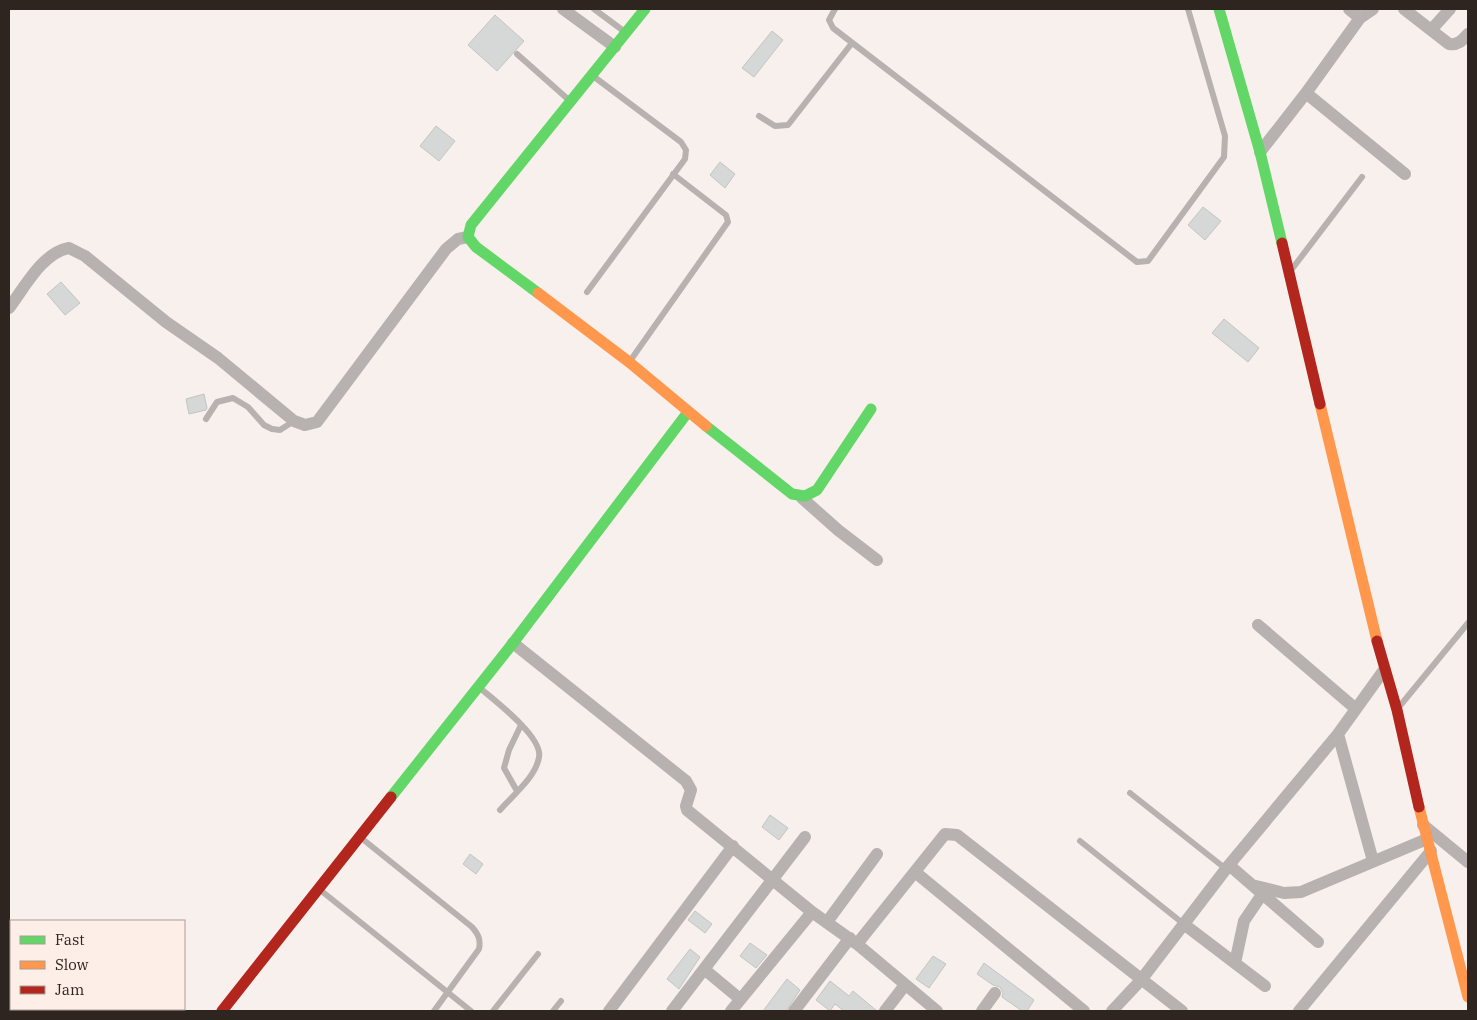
<svg xmlns="http://www.w3.org/2000/svg" width="1477" height="1020" viewBox="0 0 1477 1020" font-family="'IBM Plex Serif',serif">
	<style>
		.building { fill: #d6d8d7; stroke: #c3c5c2 }
		.lines { fill: none; stroke-linecap: round; stroke-linejoin: round }
		.lane { stroke: #b7b1af; stroke-width: 6 }
		.street { stroke: #b7b1af; stroke-width: 12 }
		.fast { stroke: #63d668; stroke-width: 11 }
		.slow { stroke: #ff974d; stroke-width: 11 }
		.jam { stroke: #b3261e; stroke-width: 11 }
	</style>
	<rect width="100%" height="100%" fill="#f8f0ec"/>
	<path class="building" d="M495,15L524,41L497,71L468,45Z
		M772,31L783,40L754,77L742,68Z
		M436,126L455,141L439,161L420,146Z
		M720,162L735,174L725,188L710,175Z
		M1203,207L1221,221L1205,240L1188,225Z
		M61,282L80,303L65,315L47,294Z
		M1224,319L1259,348L1248,362L1212,333Z
		M204,394L207,408L206,410L189,414L186,399Z
		M770,815L788,828L779,840L762,827Z
		M470,854L483,864L476,874L463,864Z
		M695,911L712,924L705,933L688,920Z
		M750,943L767,955L756,968L740,956Z
		M690,949L700,957L679,989L667,979Z
		M933,956L946,964L929,988L916,979Z
		M984,963L1034,1000L1027,1011H1022L1002,997L1003,993L1000,987L993,985L977,974Z
		M787,979L800,990L786,1011H763Z
		M830,981L849,996L853,991L877,1011H844L835,1004L830,1011L816,1000Z"/>
	<g class="lines">
		<path class="lane" d="M594,9L625,32
			M835,9L829,20L833,28L1137,262L1148,261L1224,157L1225,136L1188,9
			M517,54L570,101
			M759,116L775,126L788,125L852,43
			M1292,269L1362,177
			M587,292L685,159L686,150L681,142L593,76
			M630,361L728,222L726,215L673,174
			M206,419L217,402L233,398L248,407L264,425L272,429L280,430L294,421
			M480,688C494,700 543,737 539,757C536,777 513,795 500,810
			M1399,707L1468,623
			M517,791L504,768L509,750L521,725
			M1130,793L1226,869
			M360,837L472,927C478,934 481,939 479,949L434,1011
			M1080,841L1185,925
			M319,889L471,1011
			M493,1011L538,954
			M553,1011L561,1001"/>
		<path class="street" d="M563,9L615,47
			M1349,9L1360,18
			M1404,9L1449,44C1458,45 1462,41 1468,34
			M1431,30L1450,9
			M1306,93L1405,174
			M1260,152L1306,93L1360,18L1373,9
			M9,308C25,287 42,253 69,248L85,256L166,322L218,358L294,421L305,425L317,422L446,249L458,239L468,237
			M802,498L838,530L877,560
			M1258,625L1356,709
			M513,643L686,781L691,790L686,806L687,810L812,912L857,944L937,1011
			M1338,734L1373,861
			M1423,825L1468,862
			M1229,865L1318,942
			M915,872L1084,1011
			M1256,886L1284,893L1301,892L1427,839
			M827,922L877,854
			M1185,925L1265,986
			M857,944L945,834L957,835L1182,1011
			M1235,963L1244,921L1263,893
			M704,969L740,999
			M609,1011L733,846
			M672,1011L805,837
			M731,1011L812,912
			M794,1011L850,938
			M885,1011L905,985
			M982,1011L995,993
			M1112,1011L1141,980L1229,865L1338,734L1384,670
			M1299,1011L1431,851"/>
		<path class="fast" d="M1219,9L1260,152L1282,243
			M538,293L476,247L468,237L471,225L645,9
			M706,426L792,494L805,496L817,490L871,409
			M391,797L513,643L688,412"/>
		<path class="slow" d="M538,293L629,362L706,426
			M1320,404L1377,641
			M1419,807L1468,997"/>
		<path class="jam" d="M1282,243L1320,404
			M1377,641L1397,710L1419,807
			M222,1011L391,797"/>
	</g>
	<rect width="1477" height="1020" fill="none" stroke="#2e2420" stroke-width="20"/>
	<rect x="10" y="920" width="175" height="90" fill="#fdeee7" stroke="#aa9d97"/>
	<rect x="20" y="936" width="25" height="8" fill="#63d668" stroke="#aa9d97"/>
	<text x="55" y="945" font-size="15" fill="#2e2420">Fast</text>
	<rect x="20" y="961" width="25" height="8" fill="#ff974d" stroke="#aa9d97"/>
	<text x="55" y="970" font-size="15" fill="#2e2420">Slow</text>
	<rect x="20" y="986" width="25" height="8" fill="#b3261e" stroke="#aa9d97"/>
	<text x="55" y="995" font-size="15" fill="#2e2420">Jam</text>
</svg>
